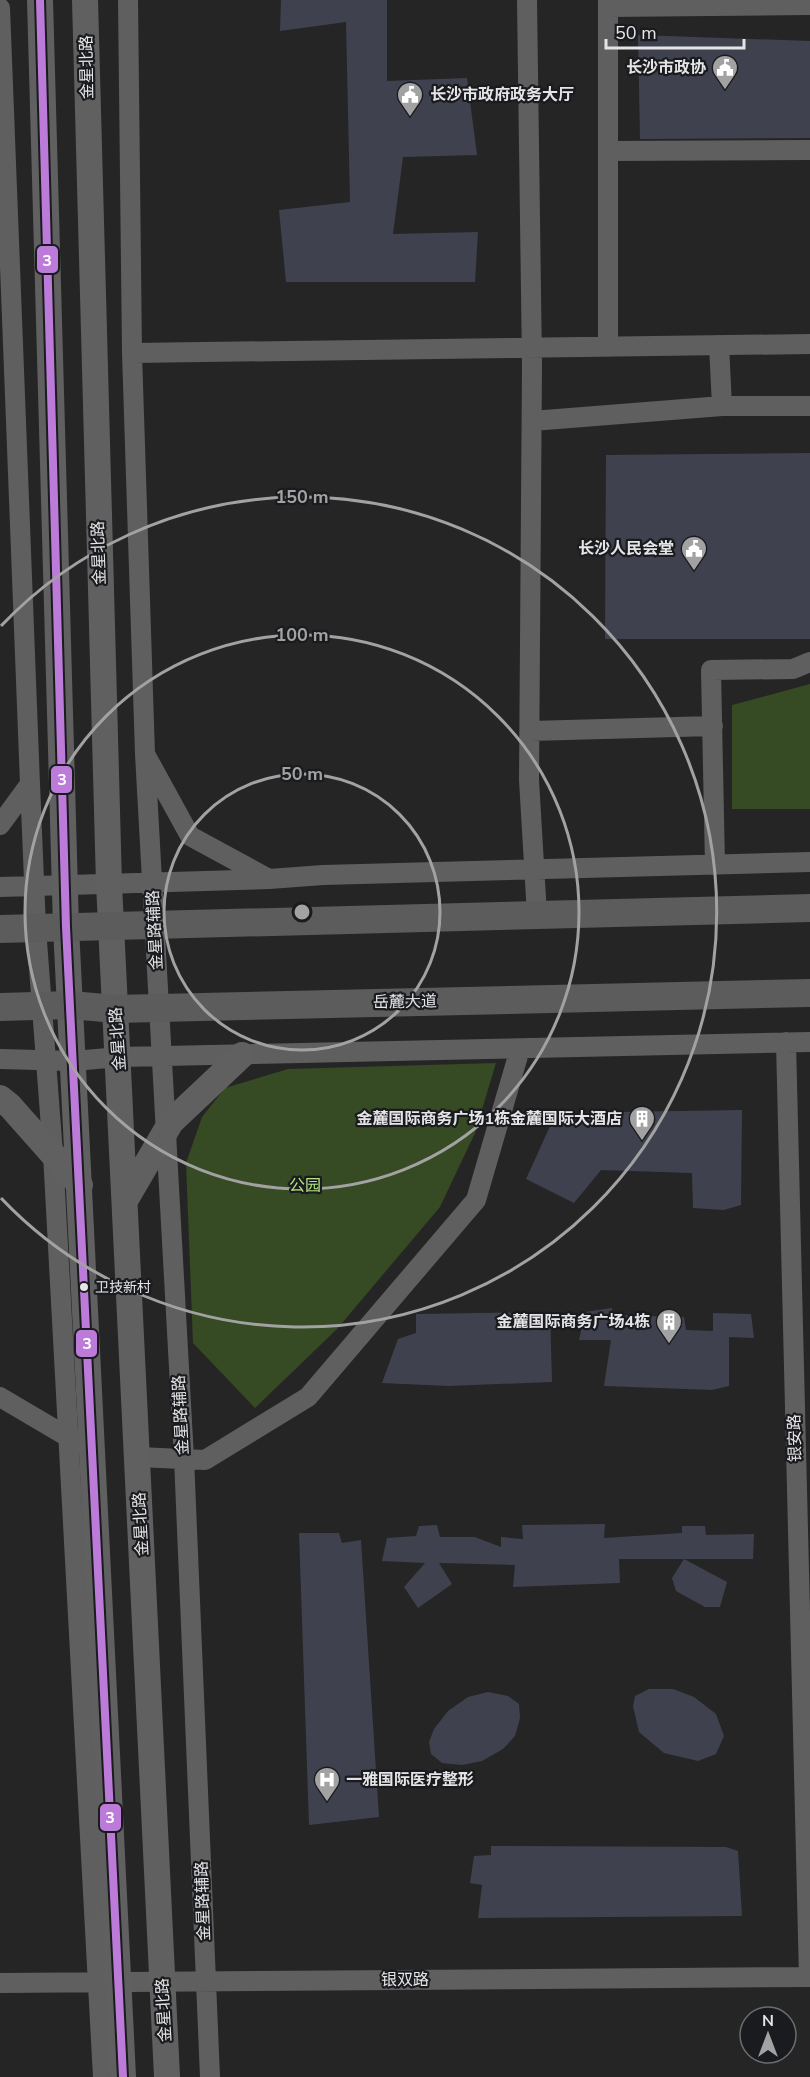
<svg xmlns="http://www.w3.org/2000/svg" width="810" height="2077" viewBox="0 0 810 2077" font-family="'Nunito Sans','Noto Sans SC',sans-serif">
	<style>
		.green { fill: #364a23 }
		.building { fill: #3f424e }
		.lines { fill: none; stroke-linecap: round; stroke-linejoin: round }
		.minor { stroke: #5f5f5f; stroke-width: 20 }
		.major { stroke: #606060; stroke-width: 26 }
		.highway { stroke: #5c5c5d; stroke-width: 28 }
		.bus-1-casing { stroke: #1a1b1e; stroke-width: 12 }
		.bus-1 { stroke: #bd7bd9; stroke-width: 8 }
		.ring { fill: none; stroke: #a2a2a3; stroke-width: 3 }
		.bus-dot { fill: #e5e5e7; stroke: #1a1b1e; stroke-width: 2 }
		.labels { text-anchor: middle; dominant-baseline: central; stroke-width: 4.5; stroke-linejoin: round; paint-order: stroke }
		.bus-label { font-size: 14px; fill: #e5e5e7; stroke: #1a1b1e; text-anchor: start }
		.street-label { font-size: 16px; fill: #e5e5e7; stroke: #1a1b1e }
		.poi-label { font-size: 16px; font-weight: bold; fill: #e5e5e7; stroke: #1a1b1e; text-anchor: end }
		.park-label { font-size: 16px; fill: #b1e482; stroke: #1a1b1e }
		.centre { fill: #a2a2a3; stroke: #1a1b1e; stroke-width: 3 }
		.ring-label { font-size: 18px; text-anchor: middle; font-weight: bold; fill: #a2a2a3; stroke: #1a1b1e; stroke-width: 4.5; stroke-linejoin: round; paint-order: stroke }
		.line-badge { stroke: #1a1b1e; stroke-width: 2 }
		.badge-label { font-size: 16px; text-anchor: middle; font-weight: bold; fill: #fff }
	</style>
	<rect width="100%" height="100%" fill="#252526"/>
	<path class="green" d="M810,684V809H732V705Z
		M496,1063L475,1133L440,1207L337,1329L255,1408L193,1343L186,1163L202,1117L225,1088L288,1069Z"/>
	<path class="building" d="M281,0H387V81L467,78L477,155L403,157L393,234L478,232L475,282H286L279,210L350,202L346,22L280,31Z
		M638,35L810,41V138L640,139Z
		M810,453V639H605L606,455Z
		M742,1110L741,1205L724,1210L693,1208L692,1173L601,1170L574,1203L526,1179L556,1113Z
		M612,1308V1315L684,1317L686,1330L713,1331V1313L751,1314L754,1338L729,1337V1386L712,1390L604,1386L611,1340H579L585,1312Z
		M550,1312L552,1382L448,1386L382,1383L398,1339L416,1333V1314Z
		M605,1524L604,1538L682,1533V1526H705L706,1535L754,1534L753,1559H619L620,1583L513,1587L515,1565L439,1563L452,1584L418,1608L404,1587L425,1563L382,1561L387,1538L416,1536L419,1526L437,1525L440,1537H475L501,1547V1537L523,1539L522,1525Z
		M299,1533H339L342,1543L361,1540L379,1817L309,1825Z
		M684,1559L727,1582L720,1607H705L676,1591L672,1578Z
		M649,1689H673L694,1697L716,1714L724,1736L716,1754L698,1761L664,1753L639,1732L633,1706L635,1696Z
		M488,1692L508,1696L519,1704L520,1718L515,1736L503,1749L482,1761L462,1765L442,1763L431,1754L429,1742L434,1729L448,1711L468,1697Z
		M491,1846L726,1847L738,1851L742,1916L478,1918L482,1885L470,1883L474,1856L491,1855Z"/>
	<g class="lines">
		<path class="minor" d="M128,0L132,353L145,754L190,836L269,879
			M527,0L532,365L529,780L537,915
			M608,7L810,5
			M0,8L30,784L0,825
			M610,151L810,150
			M719,345L722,406
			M608,347V0
			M132,353L810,344
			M532,421L722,406H810
			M530,731L713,726
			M145,754L184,1458L210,2077
			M30,784L36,928L53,1154L103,2077
			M715,865L711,670L793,669L810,662
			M0,887L269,879L323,875L810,862
			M786,1042L809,1977
			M0,1059L74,1061L119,1057L810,1042
			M0,1397L78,1443
			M138,1457L205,1460L308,1397L476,1200L520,1049
			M0,1983L810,1977"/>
		<path class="major" d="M40,0L66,927L123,2077
			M85,0L109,884L167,2077
			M0,1098L10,1106L80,1185
			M126,1199L171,1122L242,1055"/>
		<path class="highway" d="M0,929L810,908
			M0,1007L71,1005L115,1009L810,993"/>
		<defs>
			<path id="bus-1" d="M40,0L66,927L123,2077"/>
		</defs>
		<use href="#bus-1" class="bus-1-casing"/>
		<use href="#bus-1" class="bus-1"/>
	</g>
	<g class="ring">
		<circle cx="302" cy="912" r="138"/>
		<circle cx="302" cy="912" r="277"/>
		<path d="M1 626A415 415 0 1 1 1 1198"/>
	</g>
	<defs>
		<symbol id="civic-pin" viewBox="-11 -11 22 30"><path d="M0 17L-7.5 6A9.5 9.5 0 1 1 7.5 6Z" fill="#a2a2a3" stroke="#1a1b1e"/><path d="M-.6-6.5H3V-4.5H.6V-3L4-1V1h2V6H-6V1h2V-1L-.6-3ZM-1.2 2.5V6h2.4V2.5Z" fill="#fff"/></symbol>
		<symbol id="building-pin" viewBox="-11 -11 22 30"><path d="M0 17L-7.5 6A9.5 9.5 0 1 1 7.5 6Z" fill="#a2a2a3" stroke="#1a1b1e"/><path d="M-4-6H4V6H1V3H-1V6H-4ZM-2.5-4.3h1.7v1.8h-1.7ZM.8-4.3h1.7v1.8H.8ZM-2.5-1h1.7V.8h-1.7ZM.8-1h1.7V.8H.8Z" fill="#fff"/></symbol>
		<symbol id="hospital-pin" viewBox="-11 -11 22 30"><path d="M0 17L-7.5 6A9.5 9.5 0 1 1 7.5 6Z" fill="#a2a2a3" stroke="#1a1b1e"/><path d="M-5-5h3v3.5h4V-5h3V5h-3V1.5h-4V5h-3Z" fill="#fff"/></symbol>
	</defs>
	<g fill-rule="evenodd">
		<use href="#civic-pin" x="710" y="53" width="30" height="40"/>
		<use href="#civic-pin" x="395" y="80" width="30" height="40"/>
		<use href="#civic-pin" x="679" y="534" width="30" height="40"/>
		<use href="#building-pin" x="627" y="1104" width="30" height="40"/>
		<use href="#building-pin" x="654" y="1307" width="30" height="40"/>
		<use href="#hospital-pin" x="312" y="1765" width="30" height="40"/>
	</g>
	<circle class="bus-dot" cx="84" cy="1287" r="5"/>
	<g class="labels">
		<g class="bus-label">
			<text x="95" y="1287">卫技新村</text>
		</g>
		<g class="street-label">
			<text transform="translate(87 67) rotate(-91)">金星北路</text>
			<text transform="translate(99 553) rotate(-92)">金星北路</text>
			<text transform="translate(155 930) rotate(-93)">金星路辅路</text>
			<text transform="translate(405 1002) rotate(-1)">岳麓大道</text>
			<text transform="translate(118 1039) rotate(-94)">金星北路</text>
			<text transform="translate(181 1415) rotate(-93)">金星路辅路</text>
			<text transform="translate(795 1438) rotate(-91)">银安路</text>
			<text transform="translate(141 1524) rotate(-93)">金星北路</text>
			<text transform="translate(203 1901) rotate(-92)">金星路辅路</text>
			<text x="405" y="1980">银双路</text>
			<text transform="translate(164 2010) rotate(-93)">金星北路</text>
		</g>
		<g class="poi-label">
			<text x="706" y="68">长沙市政协</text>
			<text x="430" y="95" text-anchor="start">长沙市政府政务大厅</text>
			<text x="674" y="549">长沙人民会堂</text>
			<text x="622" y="1119">金麓国际商务广场1栋金麓国际大酒店</text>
			<text x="650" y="1322">金麓国际商务广场4栋</text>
			<text x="346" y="1780" text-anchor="start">一雅国际医疗整形</text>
		</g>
		<g class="park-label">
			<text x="305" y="1186">公园</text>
		</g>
	</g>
	<circle cx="302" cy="912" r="9" class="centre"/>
	<g class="ring-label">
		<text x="302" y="503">150 m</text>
		<text x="302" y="641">100 m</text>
		<text x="302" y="780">50 m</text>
	</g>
	<g class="line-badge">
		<rect x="36" y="245" width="23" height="29" rx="6" fill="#bd7bd9"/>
		<rect x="50" y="765" width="23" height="29" rx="6" fill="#bd7bd9"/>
		<rect x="75" y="1329" width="23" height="29" rx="6" fill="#bd7bd9"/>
		<rect x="99" y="1803" width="23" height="29" rx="6" fill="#bd7bd9"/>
	</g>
	<g class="badge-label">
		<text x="47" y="266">3</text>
		<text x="62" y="785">3</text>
		<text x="87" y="1349">3</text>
		<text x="110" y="1823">3</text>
	</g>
	<g transform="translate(768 2035)"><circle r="28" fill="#1a1b1e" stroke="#6b6c6e" stroke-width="1.5"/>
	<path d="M0-4.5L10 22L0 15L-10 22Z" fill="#a2a2a3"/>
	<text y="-9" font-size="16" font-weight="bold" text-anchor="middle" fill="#e5e5e7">N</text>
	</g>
	<path d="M606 39v9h138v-9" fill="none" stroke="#e5e5e7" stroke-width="3"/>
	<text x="615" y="39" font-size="18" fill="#e5e5e7" stroke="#1a1b1e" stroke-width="4.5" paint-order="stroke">50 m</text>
</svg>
